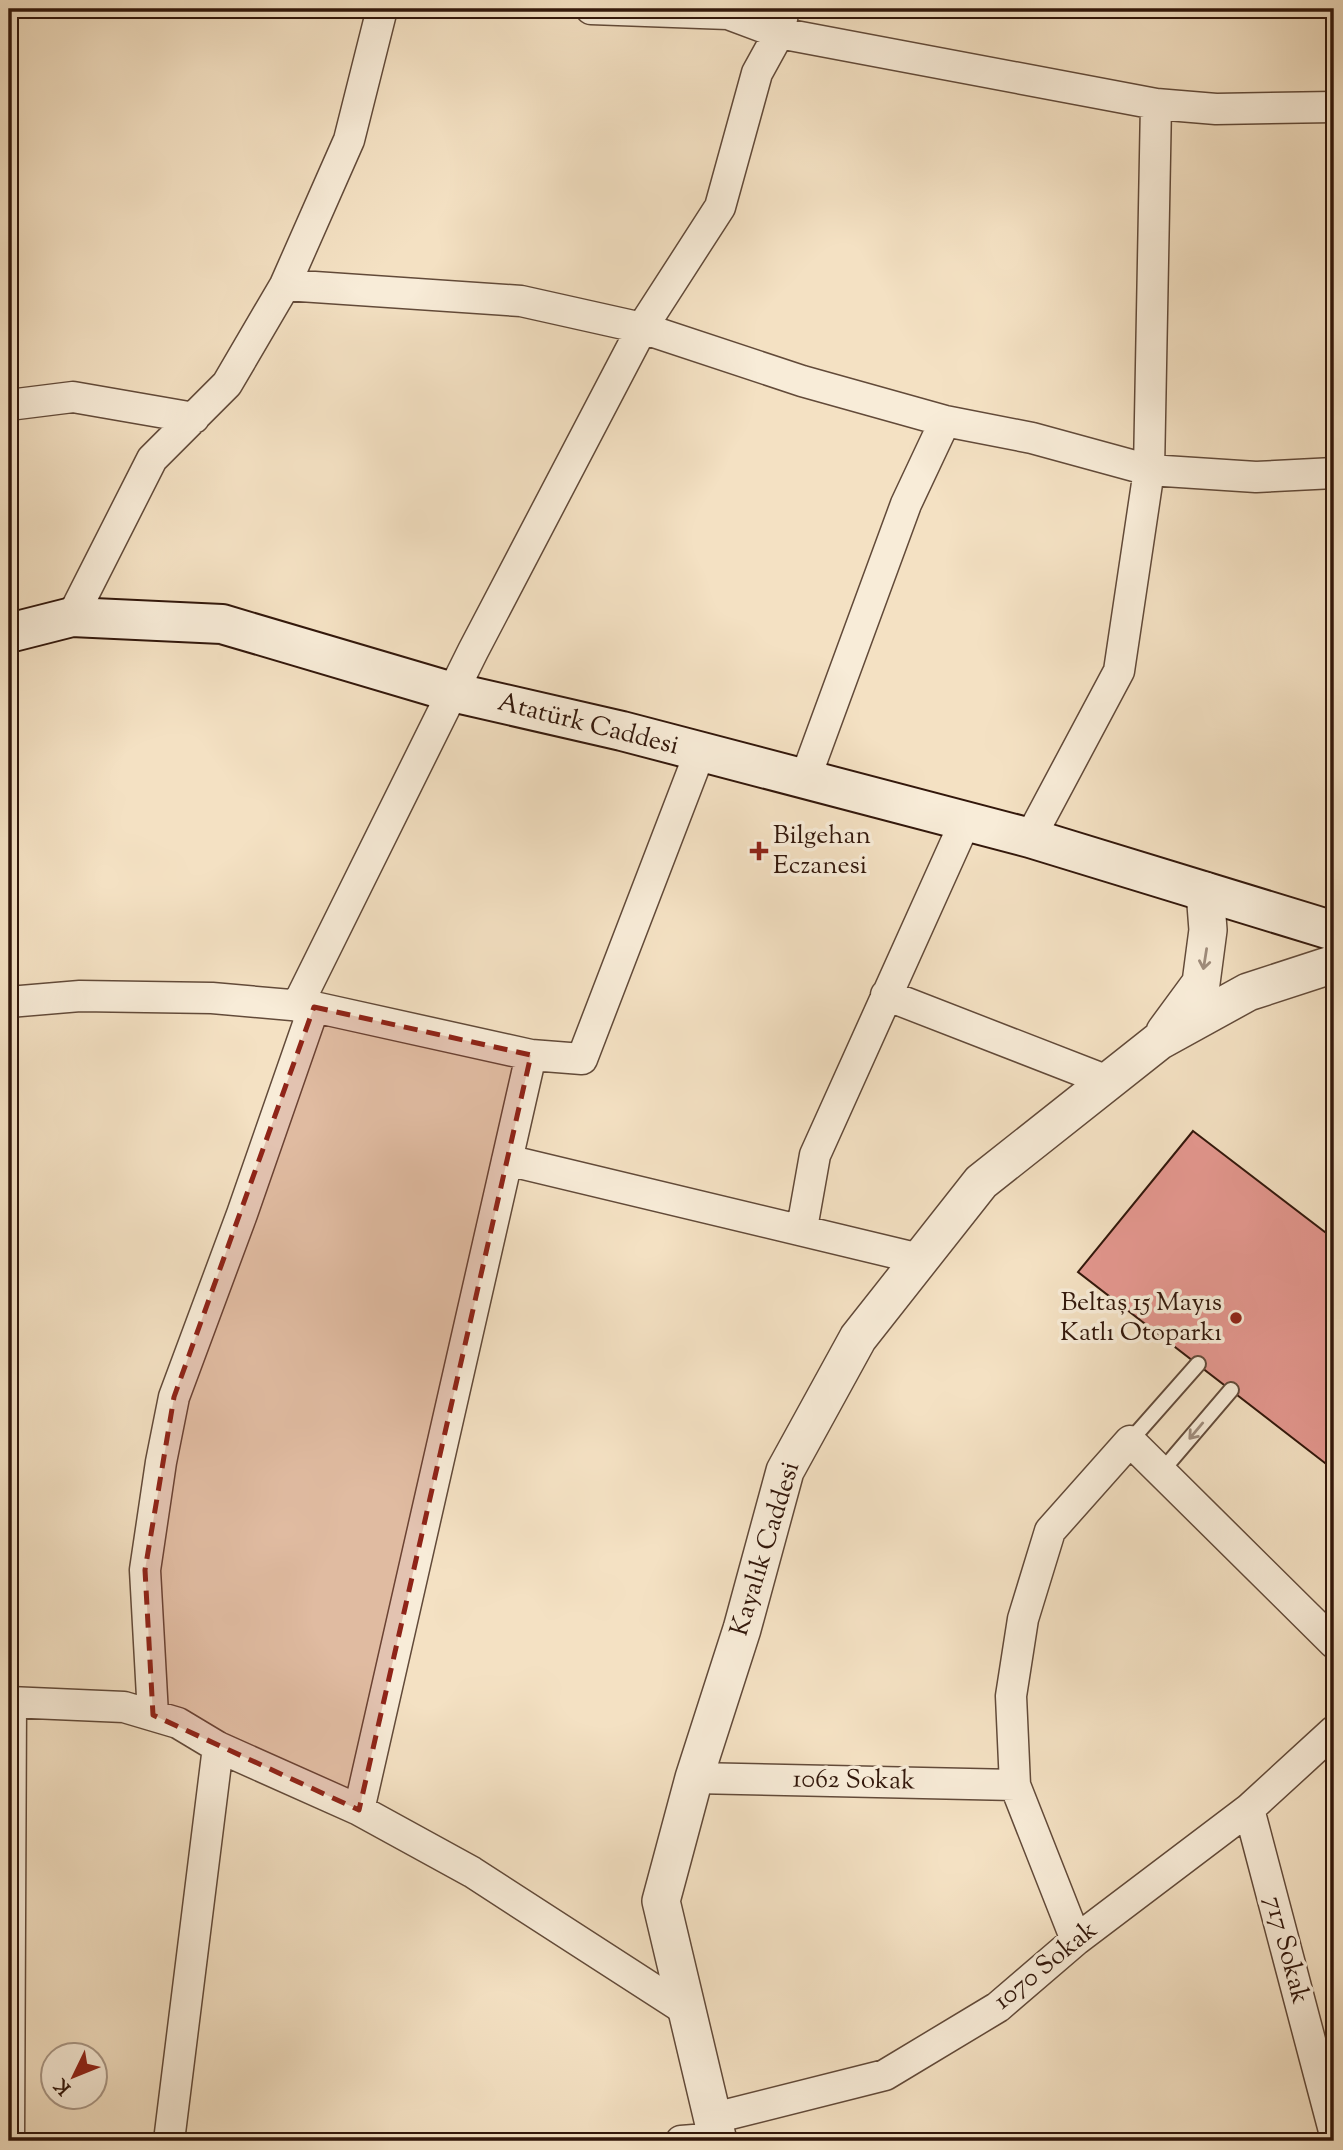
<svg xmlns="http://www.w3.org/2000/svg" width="1343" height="2150" viewBox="0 0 1343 2150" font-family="'Sorts Mill Goudy',serif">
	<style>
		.building { fill: #e4978f; stroke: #32170b; stroke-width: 2 }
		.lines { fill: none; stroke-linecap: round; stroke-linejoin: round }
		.service-casing { stroke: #624a39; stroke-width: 18 }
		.minor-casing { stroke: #624a39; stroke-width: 33 }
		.tertiary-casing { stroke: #624a39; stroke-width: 40 }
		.secondary-casing { stroke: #32170b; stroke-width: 42 }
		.service { stroke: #f8ecd8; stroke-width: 14 }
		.minor { stroke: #f8ecd8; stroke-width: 30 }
		.tertiary { stroke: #f8ecd8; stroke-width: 37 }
		.secondary { stroke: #f8ecd8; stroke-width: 38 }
		.oneway { stroke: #9f8c7c }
		.marked { fill: #8f2418; fill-opacity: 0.2; stroke: #8f2418; stroke-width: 5; stroke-dasharray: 14 9; stroke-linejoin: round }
		.poi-dot { fill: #8f2418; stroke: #f8ecd8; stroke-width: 2.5 }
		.labels { text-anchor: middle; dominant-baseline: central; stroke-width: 7; stroke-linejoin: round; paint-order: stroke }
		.street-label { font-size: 26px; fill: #32170b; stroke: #f8ecd8 }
		.poi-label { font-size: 26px; fill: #32170b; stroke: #f8ecd8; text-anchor: start }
	</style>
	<rect width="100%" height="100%" fill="#f4e1c3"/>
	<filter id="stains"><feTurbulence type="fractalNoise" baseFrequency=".00286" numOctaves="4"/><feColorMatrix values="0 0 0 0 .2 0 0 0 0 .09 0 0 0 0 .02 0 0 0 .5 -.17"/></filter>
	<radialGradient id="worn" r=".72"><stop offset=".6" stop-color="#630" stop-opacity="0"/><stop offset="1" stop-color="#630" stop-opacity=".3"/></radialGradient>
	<path class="building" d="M1193,1131L1334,1239V1470L1078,1272Z"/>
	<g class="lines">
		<defs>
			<path id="service" d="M1130,1441L1198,1364
				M1161,1472L1231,1390"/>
			<path id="minor" d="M591,9L728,14L779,33L1156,104L1216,109L1334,107
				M285,285L521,301L642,328L802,381L945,421L1032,438L1149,470L1256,477L1334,473
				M9,405L73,397L194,418
				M72,617L152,459L227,384L285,285L349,140L382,9
				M805,779L906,504L945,421
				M1030,838L1119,671L1149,470L1156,104
				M886,995L1105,1080
				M9,1002L80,996L212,998L314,1007L531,1055L359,1810
				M297,1006L473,651L642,328L720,207L757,73L779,33L784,9
				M531,1055L582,1059L700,752
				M507,1160L920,1259
				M802,1228L815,1155L965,822
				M9,1702L124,1707L178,1723L218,1747L359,1810L472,1872L687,2011
				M153,1715L145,1570L161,1462L174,1397L242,1214L314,1007
				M694,1778L1015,1785
				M1249,1809L1334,2131
				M1076,1940L1015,1785L1011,1696L1023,1619L1050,1531L1130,1441L1334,1643
				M714,2118L885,2075L998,2007L1076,1940L1249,1809L1334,1731
				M9,2141L11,1702
				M169,2141L218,1747
				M681,2141L719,2138"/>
			<path id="tertiary" d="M1165,1032L1201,983L1208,930L1205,891
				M718,2141L661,1901L694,1778L742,1629L785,1471L858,1338L981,1182L1159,1041L1248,992L1334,964"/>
			<path id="secondary" d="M9,633L72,617L222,624L452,692L622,731L1030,838L1334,931"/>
		</defs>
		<use href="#service" class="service-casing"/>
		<use href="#minor" class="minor-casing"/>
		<use href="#tertiary" class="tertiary-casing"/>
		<use href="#secondary" class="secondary-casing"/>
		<use href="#service" class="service"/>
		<use href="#minor" class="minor"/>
		<use href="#tertiary" class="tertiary"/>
		<use href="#secondary" class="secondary"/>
	</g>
	<defs><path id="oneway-shaft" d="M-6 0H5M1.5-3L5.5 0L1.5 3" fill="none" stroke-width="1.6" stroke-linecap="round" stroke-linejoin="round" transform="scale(1.75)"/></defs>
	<g class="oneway">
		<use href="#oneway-shaft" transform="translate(1205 959) rotate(99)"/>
		<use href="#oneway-shaft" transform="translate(1196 1431) rotate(130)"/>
	</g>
	<path class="marked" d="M314,1007L531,1055L359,1810L153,1715L145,1570L174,1397Z"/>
	<g class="poi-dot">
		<path d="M755.5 840.5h7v7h7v7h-7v7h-7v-7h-7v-7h7z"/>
		<circle cx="1236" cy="1318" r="7"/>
	</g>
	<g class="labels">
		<g class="street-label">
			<text transform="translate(588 725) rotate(14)">Atatürk Caddesi</text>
			<text transform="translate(766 1549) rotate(-73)">Kayalık Caddesi</text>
			<text transform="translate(854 1781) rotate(1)">1062 Sokak</text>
			<text transform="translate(1286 1950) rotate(75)">717 Sokak</text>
			<text transform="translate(1046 1966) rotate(-39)">1070 Sokak</text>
		</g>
		<g class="poi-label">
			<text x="773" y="836">Bilgehan<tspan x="773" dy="30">Eczanesi</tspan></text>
			<text x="1222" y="1303" text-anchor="end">Beltaş 15 Mayıs<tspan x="1222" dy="30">Katlı Otoparkı</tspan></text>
		</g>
	</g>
	<rect width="1343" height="2150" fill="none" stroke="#f4e1c3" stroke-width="35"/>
	<rect x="10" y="10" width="1322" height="2129" fill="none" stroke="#32170b" stroke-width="3.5"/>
	<rect x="18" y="18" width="1308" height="2115" fill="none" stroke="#32170b" stroke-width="2"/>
	<g transform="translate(74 2076) rotate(227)"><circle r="33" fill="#f8ecd8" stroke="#a99786" stroke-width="2"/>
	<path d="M0-5L12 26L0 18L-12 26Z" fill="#8f2418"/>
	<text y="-10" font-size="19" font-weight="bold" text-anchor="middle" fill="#32170b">K</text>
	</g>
	<rect width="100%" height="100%" filter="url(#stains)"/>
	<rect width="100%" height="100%" fill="url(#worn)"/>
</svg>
